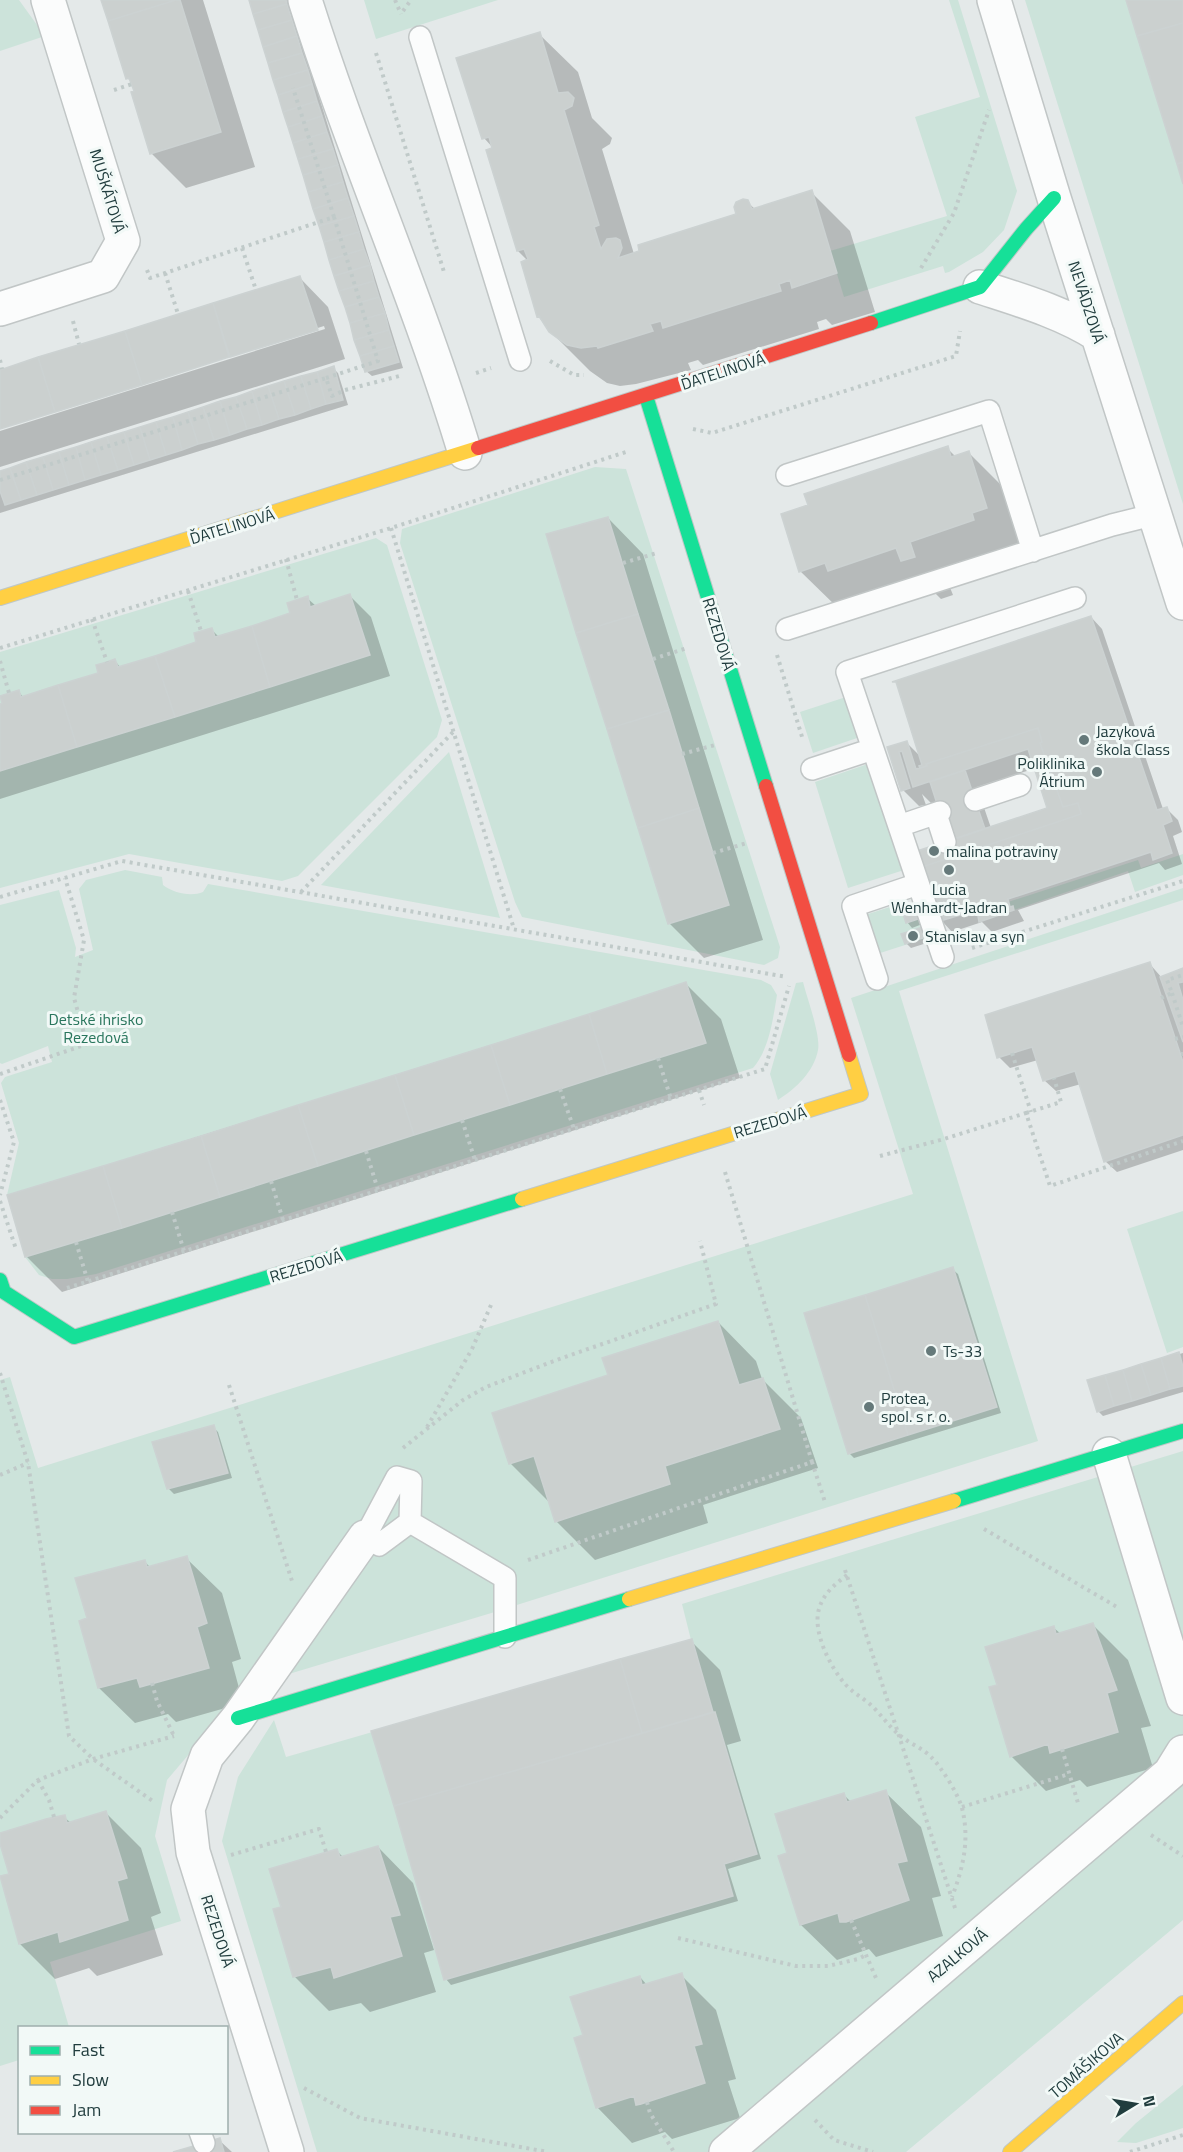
<svg xmlns="http://www.w3.org/2000/svg" width="1183" height="2152" viewBox="0 0 1183 2152" font-family="'Titillium Web',sans-serif">
	<style>
		.green { fill: #cce3da }
		.shadow { fill: #0003; fill-rule: evenodd }
		.building { fill: #cbd0cf; stroke: #ccd2d2; stroke-width: 1.5 }
		.lines { fill: none; stroke-linecap: round; stroke-linejoin: round }
		.lane-casing { stroke: #c1c6c6; stroke-width: 24 }
		.street-casing { stroke: #c1c6c6; stroke-width: 36 }
		.fast-casing { stroke: #bfc7c6; stroke-width: 16 }
		.slow-casing { stroke: #bfc7c6; stroke-width: 16 }
		.jam-casing { stroke: #bfc7c6; stroke-width: 16 }
		.path { stroke: #c0cac9; stroke-width: 4; stroke-dasharray: 3 4.5; stroke-linecap: butt }
		.lane { stroke: #fbfcfc; stroke-width: 21 }
		.street { stroke: #fbfcfc; stroke-width: 33 }
		.fast { stroke: #16e098; stroke-width: 14 }
		.slow { stroke: #ffcf43; stroke-width: 14 }
		.jam { stroke: #f24e42; stroke-width: 14 }
		.poi-dot { fill: #65797a; stroke: #f2f9f7; stroke-width: 2 }
		.labels { text-anchor: middle; dominant-baseline: central; stroke-width: 6; stroke-linejoin: round; paint-order: stroke }
		.street-label { font-size: 16px; fill: #213d3e; stroke: #f2f9f7 }
		.poi-label { font-size: 16px; fill: #213d3e; stroke: #f2f9f7; text-anchor: start }
		.park-label { font-size: 16px; fill: #29765d; stroke: #f2f9f7 }
	</style>
	<rect width="100%" height="100%" fill="#e4e9e9"/>
	<path class="green" d="M0,0H19L45,36L0,51Z
		M364,0H498L376,39Z
		M949,0H958L1017,191L1004,230L983,252L949,272L945,273L943,266L844,297L830,251L947,216L915,117L980,97Z
		M1025,0H1126L1183,184V504Z
		M595,467L626,469L780,947L778,958L764,965L522,917L515,902L400,543L402,529Z
		M376,538L387,545L442,720L437,737L298,876L282,881L129,854L0,888V652Z
		M846,697L860,737L813,753L800,712Z
		M449,752L500,918L321,885Z
		M868,764L904,870L848,888L815,782Z
		M1183,854V875L1135,892L1128,871L1014,910L1013,906L1010,907L1008,902L1138,860L1141,868Z
		M125,870L162,877L163,885C173,893 191,897 203,892L208,884L761,980L771,985L777,995C773,1019 769,1050 753,1068L96,1274L67,1279H52L39,1275L25,1257L7,1195L19,1143L1,1083L5,1077L52,1062L48,1046L2,1064L0,1063V905L59,890L76,948L75,957L93,950L79,889L86,880Z
		M1183,888V900L899,991L1038,1441L498,1611L246,1687L167,1780L155,1836L181,1921L50,1962L69,2027L20,2028L19,2060L0,2066V1380L10,1377L38,1468L913,1194L851,998Z
		M899,904L906,923L921,918L927,938L877,954L865,915Z
		M803,982C807,998 821,1036 818,1050C814,1072 795,1089 778,1100L770,1074L796,983Z
		M1183,1211V1347L1167,1353L1127,1229Z
		M1183,1451V1920L906,2152H317L222,1841L238,1777L274,1720L286,1757L691,1640L682,1604Z
		M1183,2085V2128L1136,2143L1117,2142L1136,2123Z"/>
	<path class="shadow" d="M103,0H203L255,167L186,188L151,153L136,92L133,83L127,78Z
		M251,0H289L403,368L372,376L366,371Z
		M539,34L578,72L592,118L612,138L610,144L602,149L634,254L738,215L747,202L755,209L811,192L850,231L875,312L832,325L826,319L817,322L819,329L703,365L698,360L688,363L691,370L636,384L620,386L607,383L590,371L550,331L538,316L528,261L518,251L494,149L484,138Z
		M300,278L328,307L345,359L0,467V431L325,329L324,326L0,428V371Z
		M333,368L338,373L348,405L0,513V472Z
		M947,448L956,457L969,453L1007,491L1024,547L947,580L953,595L941,599L930,588L839,609L800,571L810,506Z
		M608,518L643,554L763,940L704,958L669,923Z
		M350,596L371,617L390,676L0,799V705L19,692L24,698L100,674L115,661L121,668L198,643L212,630L219,637L292,614L307,598L316,606Z
		M1091,617L1102,629L1163,809L1166,808L1178,820L1182,832L1173,836L1182,864L1165,870L1159,863L1018,910L1024,921L992,932L982,922L952,932L941,920L951,842L938,801L931,803L922,794L926,805L919,806L903,790L889,748L907,743L921,757ZM1036,768L1049,809L991,828L977,787Z
		M915,905L925,923L912,928L907,922Z
		M922,928L930,942L911,948L906,943Z
		M1149,963L1162,978L1183,970V1150L1117,1172L1105,1161L1081,1084L1056,1091L1044,1080L1038,1060L1010,1068L999,1057Z
		M686,984L721,1019L740,1078L62,1292L26,1256L8,1196Z
		M952,1269L958,1274L1001,1413L854,1458L849,1453Z
		M718,1322L756,1361L762,1379L801,1418L818,1468L703,1505L708,1523L595,1560L556,1521L549,1502L510,1463L610,1376Z
		M1183,1353V1392L1103,1416L1098,1411L1089,1381Z
		M213,1427L218,1432L232,1478L174,1494L169,1489L154,1443Z
		M186,1558L222,1593L241,1659L232,1662L243,1703L176,1722L168,1714L135,1723L99,1688L80,1622L89,1619L144,1561L151,1568Z
		M1093,1625L1128,1660L1151,1726L1141,1728L1153,1768L1087,1787L1080,1780L1046,1791L1011,1756L998,1687L1054,1628L1061,1634Z
		M691,1641L720,1670L741,1741L727,1745L761,1859L728,1869L738,1901L451,1985L446,1979L373,1732Z
		M885,1792L921,1827L941,1896L932,1898L943,1936L876,1957L869,1949L837,1960L801,1925L780,1857L788,1854L843,1794L851,1802Z
		M106,1813L141,1848L161,1913L151,1917L163,1955L97,1976L89,1968L55,1979L20,1944L2,1877L11,1875L0,1834L64,1817L71,1823Z
		M378,1847L413,1883L434,1950L424,1953L436,1992L370,2012L361,2003L329,2011L294,1976L337,1851L344,1858Z
		M681,1975L716,2010L736,2079L728,2081L740,2118L672,2139L665,2132L632,2143L597,2107L585,2036L640,1977L647,1985Z
		M219,2140L232,2152H178Z"/>
	<path class="building" d="M101,0H176L108,21Z
		M176,0H180L221,132L150,154L131,92L134,91L129,78L126,79L108,21Z
		M249,0H286L287,4L253,14Z
		M1126,0H1183V23L1137,36Z
		M287,4L292,20L258,30L253,14Z
		M292,20L297,36L263,47L258,30Z
		M1183,23V162L1177,164L1137,36Z
		M540,32L558,93L568,92L574,98L572,106L564,110L599,225L594,227L601,249L607,239L616,238L620,240L622,248L618,258L639,251L638,245L736,214L734,207L736,202L743,199L748,200L752,209L812,190L837,273L792,288L790,280L779,284L781,291L663,328L661,321L650,324L653,331L598,348L597,346L581,348L567,345L549,332L539,316L537,317L521,262L528,259L524,249L517,251L486,150L492,148L489,137L482,139L456,58Z
		M297,36L302,53L268,63L263,47Z
		M302,53L308,70L273,80L268,63Z
		M308,70L312,84L278,95L273,80Z
		M312,84L317,101L283,112L278,95Z
		M317,101L322,116L288,127L283,112Z
		M322,116L327,132L293,143L288,127Z
		M327,132L333,149L298,159L293,143Z
		M333,149L338,165L303,175L298,159Z
		M1183,162V184L1177,164Z
		M338,165L343,182L308,192L303,175Z
		M343,182L348,198L313,209L308,192Z
		M348,198L354,216L319,226L313,209Z
		M354,216L359,232L324,242L319,226Z
		M359,232L364,249L329,260L324,242Z
		M364,249L370,265L334,276L329,260Z
		M370,265L374,281L339,291L334,276Z
		M300,276L318,330L230,357L213,303Z
		M374,281L379,297L345,307L339,291Z
		M379,297L385,313L350,323L345,307Z
		M213,303L229,357L142,385L125,331Z
		M385,313L389,330L354,340L350,323Z
		M389,330L394,346L360,356L354,340Z
		M125,331L142,385L55,412L38,357Z
		M394,346L399,362L365,372L360,356Z
		M38,357L55,412L0,429V370Z
		M334,366L343,400L326,404L317,372Z
		M317,372L326,404L311,409L301,376Z
		M301,376L311,409L295,415L284,381Z
		M284,381L295,415L279,419L268,386Z
		M268,386L279,419L262,425L252,391Z
		M252,391L262,425L247,429L236,397Z
		M236,397L247,429L230,435L220,401Z
		M220,401L230,435L214,440L203,407Z
		M203,407L214,440L198,444L188,412Z
		M188,412L198,444L182,450L173,417Z
		M173,417L182,450L166,455L156,422Z
		M156,422L166,455L150,460L140,427Z
		M140,427L150,460L134,465L124,432Z
		M124,432L134,465L118,470L107,437Z
		M107,437L118,470L101,475L91,442Z
		M91,442L101,475L85,480L76,447Z
		M948,446L951,457L969,451L987,508L972,513L974,520L910,542L915,557L901,561L896,548L828,571L825,563L799,572L781,514L808,505L804,494Z
		M76,447L85,480L69,485L59,452Z
		M59,452L69,485L53,490L43,457Z
		M43,457L53,490L37,495L26,462Z
		M26,462L37,495L21,500L10,468Z
		M10,468L21,500L5,505L0,491V471Z
		M608,517L638,614L576,633L546,534Z
		M350,594L370,655L270,687L252,626L290,613L287,603L308,596L310,607Z
		M638,614L669,710L607,729L576,633Z
		M1091,616L1157,810L1167,807L1172,821L1163,825L1172,853L1153,860L1151,852L1008,899L1010,907L1013,906L1014,910L979,922L977,910L940,921L922,867L1081,814L1078,803L1063,807L1040,743L1042,742L1038,728L926,764L927,766L920,768L919,766L922,765L896,682H892Z
		M252,626L270,687L175,717L155,656L196,642L194,633L212,628L215,637Z
		M155,656L175,717L77,747L58,685L98,673L96,665L107,662L115,659L118,667Z
		M58,685L77,747L0,771V704L2,703L0,696L19,690L21,697Z
		M669,710L699,808L638,828L607,729Z
		M1038,728L1042,742L1040,743L1063,807L1078,803L1081,814L922,867L917,851L1047,808L1028,749L913,787L902,751L899,752L910,788L901,791L887,747L907,741L916,769L927,766L926,764Z
		M965,770L985,829L949,841L930,782Z
		M699,808L729,905L668,924L638,828Z
		M915,903L921,918L906,923L901,908Z
		M923,927L926,937L905,944L901,934Z
		M1150,962L1183,1062V1135L1104,1162L1075,1071L1043,1081L1032,1047L997,1058L985,1015Z
		M1183,968V982L1178,983L1183,1000V1042L1160,977Z
		M686,982L706,1043L607,1074L589,1014Z
		M589,1014L607,1074L510,1105L491,1045Z
		M491,1045L510,1105L414,1135L395,1075Z
		M395,1075L414,1135L318,1166L298,1105Z
		M298,1105L318,1166L220,1197L201,1136Z
		M201,1136L220,1197L122,1228L103,1166Z
		M103,1166L122,1228L25,1257L7,1195Z
		M953,1267L997,1407L908,1435L865,1295Z
		M865,1295L908,1435L848,1454L804,1313Z
		M718,1321L739,1385L763,1378L780,1429L665,1466L670,1484L555,1522L534,1456L509,1464L492,1413L608,1375L602,1358Z
		M1179,1352L1183,1367V1386L1170,1389L1161,1358Z
		M1161,1358L1170,1389L1151,1395L1141,1364Z
		M1141,1364L1151,1395L1132,1401L1123,1370Z
		M1123,1370L1132,1401L1114,1406L1105,1375Z
		M1105,1375L1114,1406L1097,1412L1087,1380Z
		M214,1425L228,1473L167,1489L152,1442Z
		M187,1556L207,1623L197,1627L209,1668L140,1687L137,1678L98,1688L79,1621L87,1618L75,1578L145,1560L147,1567Z
		M1093,1623L1117,1690L1107,1693L1118,1732L1050,1753L1048,1744L1010,1757L989,1687L997,1685L985,1647L1054,1626L1056,1634Z
		M692,1639L713,1712L642,1733L620,1659Z
		M620,1659L642,1733L394,1806L371,1731Z
		M715,1712L757,1854L724,1864L733,1896L444,1980L394,1806Z
		M886,1790L907,1861L897,1863L909,1900L846,1922H840L838,1913L800,1925L778,1856L787,1853L775,1814L844,1793L847,1802Z
		M106,1811L127,1878L117,1881L128,1920L60,1942L58,1932L19,1944L0,1876L9,1874L0,1844V1833L46,1819L65,1815L67,1823Z
		M378,1846L400,1915L390,1917L402,1956L334,1978L331,1967L293,1977L273,1909L281,1907L269,1869L337,1849L340,1857Z
		M682,1973L702,2044L694,2046L705,2083L641,2104L636,2105L634,2096L596,2108L574,2038L583,2035L570,1997L640,1976L642,1985Z
		M220,2138L224,2152H173L204,2143Z"/>
	<g class="lines">
		<defs>
			<path id="lane" d="M420,37L520,360
				M787,475L989,411L1033,551
				M787,629L1112,525L1156,514
				M873,749L847,672L1075,598
				M812,769L873,749L943,957
				M975,800L1020,785
				M936,814L945,842
				M899,826L940,812
				M877,979L853,906L918,884
				M410,1522L379,1545L365,1537L397,1477L411,1481L410,1522L505,1578V1637
				M200,2132L204,2143"/>
			<path id="street" d="M305,0C353,153 419,300 465,453
				M994,0L1054,198L1183,603
				M980,287C1020,300 1062,312 1098,335
				M0,309L103,276L123,241L48,0
				M1109,1454L1183,1698
				M287,2152L193,1852L188,1809L207,1756L238,1718L365,1537
				M726,2152L1170,1773L1183,1752"/>
			<path id="fast" d="M871,323L980,287L1026,229L1054,198
				M646,396L766,786
				M0,1280L4,1292L74,1337L522,1199
				M954,1501L1183,1431
				M238,1718L629,1599"/>
			<path id="slow" d="M0,598L478,448
				M522,1199L861,1094L849,1055
				M629,1599L954,1501
				M1010,2152L1183,2003"/>
			<path id="jam" d="M478,448L871,323
				M766,786L849,1055"/>
		</defs>
		<use href="#lane" class="lane-casing"/>
		<use href="#street" class="street-casing"/>
		<use href="#fast" class="fast-casing"/>
		<use href="#slow" class="slow-casing"/>
		<use href="#jam" class="jam-casing"/>
		<path class="path" d="M395,0L401,14
			M403,11L411,0
			M376,53L444,272
			M114,90L132,84
			M242,248L256,290
			M921,268L954,213L989,110
			M147,270L150,278L334,217L293,88
			M165,273L178,314
			M73,321L79,344
			M0,360L2,369
			M550,361L574,375H584
			M476,373L491,368
			M326,378L378,361L334,217
			M693,429L712,433L956,356L960,331
			M0,480L326,378L332,396L345,390L403,375
			M391,528L514,929
			M286,559L297,600
			M623,563L657,553
			M188,591L201,631
			M92,619L107,662
			M0,648L391,528L626,452
			M777,655L803,740
			M653,659L687,648
			M0,661L9,693
			M682,754L715,745
			M713,853L747,843
			M301,892L453,732
			M0,897L122,861L787,977
			M972,948L1183,881
			M1172,993L1183,1027
			M1161,998L1172,993L1167,980L1183,975
			M1175,1039L1183,1037
			M1012,1053L1031,1112
			M1181,1054H1183
			M658,1058L671,1099
			M0,1074L87,1044L74,998L84,940L65,878
			M560,1089L574,1129
			M699,1090L704,1105
			M0,1100L14,1142L0,1195
			M1026,1113L1061,1102L1054,1078
			M462,1120L475,1160
			M366,1151L378,1190
			M880,1156L944,1139L1026,1113L1050,1186L1183,1141
			M725,1172L812,1462
			M271,1181L283,1220
			M0,1201L16,1249
			M172,1212L184,1251
			M76,1242L88,1282
			M67,1288L765,1069L789,986
			M0,1373L28,1463L69,1736L93,1759L154,1802
			M229,1385L292,1581
			M427,1427L472,1349L491,1305
			M403,1448L463,1400L486,1387L554,1361L716,1304L700,1241
			M0,1475L28,1463
			M984,1529L1117,1607
			M528,1560L812,1462L825,1502
			M845,1570L956,1911
			M847,1575C835,1584 823,1594 819,1609C812,1632 831,1668 845,1684C853,1693 865,1699 873,1707C882,1716 889,1726 898,1734C908,1743 923,1748 932,1758C942,1768 958,1794 962,1808C970,1840 963,1868 952,1897
			M152,1683L157,1701L175,1738
			M1062,1749L1078,1803
			M38,1780L49,1800L54,1817
			M962,1807L1069,1774
			M0,1818L38,1780L93,1759L174,1736
			M1151,1835L1183,1856
			M231,1855L319,1829L326,1852
			M851,1920L876,1978
			M678,1938L796,1966H828L858,1959L866,1955
			M304,2088L360,2118L548,2152
			M647,2102L650,2113L674,2152
			M815,2120L834,2140L873,2152
			M1130,2152L1183,2135"/>
		<use href="#lane" class="lane"/>
		<use href="#street" class="street"/>
		<use href="#fast" class="fast"/>
		<use href="#slow" class="slow"/>
		<use href="#jam" class="jam"/>
	</g>
	<g class="poi-dot">
		<circle cx="1084" cy="740" r="6"/>
		<circle cx="1097" cy="772" r="6"/>
		<circle cx="934" cy="851" r="6"/>
		<circle cx="949" cy="870" r="6"/>
		<circle cx="913" cy="936" r="6"/>
		<circle cx="931" cy="1351" r="6"/>
		<circle cx="869" cy="1407" r="6"/>
	</g>
	<g class="labels">
		<g class="street-label">
			<text transform="translate(108 191) rotate(73)">MUŠKÁTOVÁ</text>
			<text transform="translate(1087 302) rotate(72)">NEVÄDZOVÁ</text>
			<text transform="translate(723 371) rotate(-18)">ĎATELINOVÁ</text>
			<text transform="translate(232 526) rotate(-17)">ĎATELINOVÁ</text>
			<text transform="translate(719 634) rotate(73)">REZEDOVÁ</text>
			<text transform="translate(770 1122) rotate(-17)">REZEDOVÁ</text>
			<text transform="translate(306 1266) rotate(-17)">REZEDOVÁ</text>
			<text transform="translate(218 1931) rotate(72)">REZEDOVÁ</text>
			<text transform="translate(957 1955) rotate(-40)">AZALKOVÁ</text>
			<text transform="translate(1086 2065) rotate(-41)">TOMÁŠIKOVA</text>
		</g>
		<g class="poi-label">
			<text x="1096" y="731">Jazyková<tspan x="1096" dy="18">škola Class</tspan></text>
			<text x="1085" y="763" text-anchor="end">Poliklinika<tspan x="1085" dy="18">Átrium</tspan></text>
			<text x="946" y="851">malina potraviny</text>
			<text x="949" y="889" text-anchor="middle">Lucia<tspan x="949" dy="18">Wenhardt-Jadran</tspan></text>
			<text x="925" y="936">Stanislav a syn</text>
			<text x="943" y="1351">Ts-33</text>
			<text x="881" y="1398">Protea,<tspan x="881" dy="18">spol. s r. o.</tspan></text>
		</g>
		<g class="park-label">
			<text x="96" y="1019">Detské ihrisko<tspan x="96" dy="18">Rezedová</tspan></text>
		</g>
	</g>
	<rect x="18" y="2026" width="210" height="108" fill="#f2f9f7" stroke="#9eaead" stroke-width="1.5"/>
	<rect x="30" y="2046" width="30" height="9" fill="#16e098" stroke="#9eaead" stroke-width="1.5"/>
	<text x="72" y="2056" font-size="18" fill="#213d3e">Fast</text>
	<rect x="30" y="2076" width="30" height="9" fill="#ffcf43" stroke="#9eaead" stroke-width="1.5"/>
	<text x="72" y="2086" font-size="18" fill="#213d3e">Slow</text>
	<rect x="30" y="2106" width="30" height="9" fill="#f24e42" stroke="#9eaead" stroke-width="1.5"/>
	<text x="72" y="2116" font-size="18" fill="#213d3e">Jam</text>
	<g transform="translate(1135 2104) rotate(79)" stroke="#f2f9f7" stroke-width="4.5" paint-order="stroke">
	<path d="M0-4.5L10 22L0 15L-10 22Z" fill="#213d3e"/>
	<text y="-9" font-size="16" font-weight="bold" text-anchor="middle" fill="#213d3e">N</text>
	</g>
</svg>
